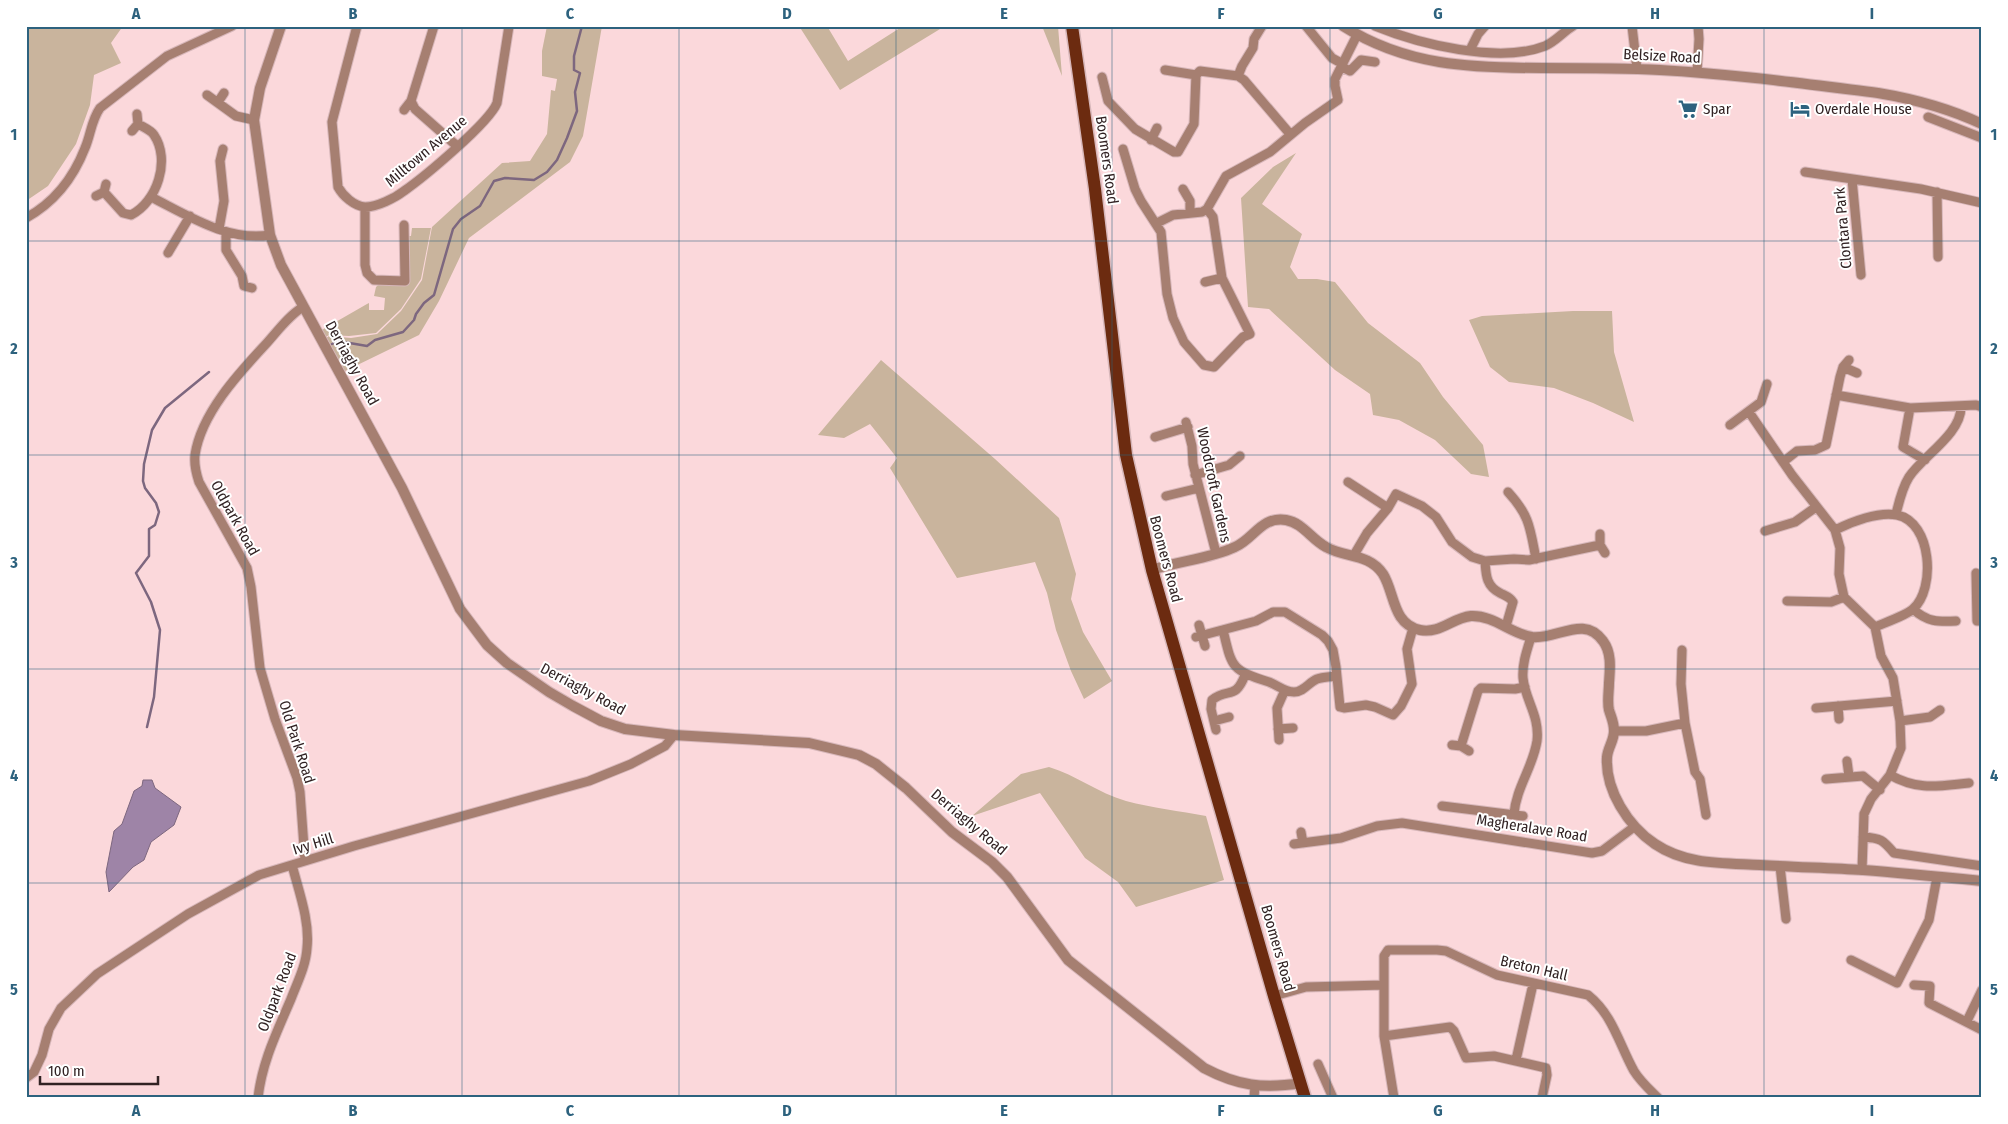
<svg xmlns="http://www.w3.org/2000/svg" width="2008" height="1124" viewBox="0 0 2008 1124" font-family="'Fira Sans Condensed',sans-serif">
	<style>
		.green { fill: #c9b49d }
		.water { fill: #9e84a7; stroke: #7d677f }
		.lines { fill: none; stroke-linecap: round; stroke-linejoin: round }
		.stream { stroke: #7d677f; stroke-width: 2.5 }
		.minor-casing { stroke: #d7b7ba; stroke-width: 11 }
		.tertiary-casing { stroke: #d7b7ba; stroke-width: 12 }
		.primary-casing { stroke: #d7b7ba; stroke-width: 15 }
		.minor { stroke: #a67f71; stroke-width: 9 }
		.tertiary { stroke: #a67f71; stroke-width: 10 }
		.primary { stroke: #6c2b10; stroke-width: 12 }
		.grid { fill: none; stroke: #2d627e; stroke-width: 1; stroke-opacity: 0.55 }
		.labels { text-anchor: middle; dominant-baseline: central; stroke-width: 4; stroke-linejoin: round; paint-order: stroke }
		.street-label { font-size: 15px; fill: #312223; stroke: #fff }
		.poi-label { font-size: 15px; fill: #312223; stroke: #fff; text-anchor: start }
		.neatline { fill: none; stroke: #2d627e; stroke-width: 2 }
		.grid-label { font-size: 16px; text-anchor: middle; font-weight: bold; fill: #2d627e }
	</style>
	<rect width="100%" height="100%" fill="#fbd8db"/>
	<path class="green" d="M26,26H123L111,43L121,63L94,75L90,105L76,144L48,186L26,201Z
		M547,26H602L583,136L570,162L469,238L439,301L419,335L343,372L325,339L329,336L351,338L377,334L401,311L422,280L432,227L502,163L530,161L547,134L551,90L555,91L557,79L542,76V51Z
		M799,26H827L848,61L903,26H945L840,90Z
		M1042,26H1058L1062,76Z
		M1296,153L1262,204L1302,234L1290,267L1298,279H1317L1335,282L1368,323L1420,363L1443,397L1483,445L1489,477L1471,474L1435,440L1399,420L1373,415L1370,394L1335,370L1269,309L1248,307L1241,198L1273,167Z
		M412,228H431L421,279L401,309L376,333L349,336L329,335L324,338L320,331L367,304L369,303V310H384L385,298L374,296L376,287L379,284L407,283V236H411Z
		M1573,311H1612L1614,352L1634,422L1593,403L1554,388L1509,382L1490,367L1469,320L1482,316Z
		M881,360L995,459L1059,518L1076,574L1071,599L1083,632L1112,681L1084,699L1071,671L1056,630L1047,593L1035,562L957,578L890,468L897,458L870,424L844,438L818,435Z
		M1049,767C1076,775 1098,793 1126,801C1152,808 1180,811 1206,816L1224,880L1136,907L1118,882L1085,858L1040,793L972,816L1021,774Z"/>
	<path class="water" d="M143,780H152L155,788L181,807L174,825L151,842L144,860L133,867L109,892L106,872L114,831L122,824L134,791L142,786Z"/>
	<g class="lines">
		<path class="stream" d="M332,344L338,341L367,346L375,340L403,332L414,320L416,314L424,303L434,295L453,229L461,219L480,206L494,181L505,178L534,180L547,172L557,160L567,138L577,111L575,92L580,73L574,70V56L582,26
			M147,727L154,697L160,630L151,602L136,573L149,556V529L155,525L159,512L156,503L145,488L143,481L144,464L152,430L165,408L209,372"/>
		<defs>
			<path id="minor" d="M357,26L332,122L338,187C343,196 354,206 365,207C377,207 395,198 404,191C424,177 489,123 497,103L509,26
				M434,26L411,101L415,109L457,146
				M1306,26L1332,58L1343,64
				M1375,26C1419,44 1499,64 1545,46C1555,42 1563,32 1573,26
				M1632,26L1637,69
				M1470,50L1478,34L1485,26
				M1342,67L1350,71L1361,60L1375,62
				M1165,70L1196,75
				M1697,72L1699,39L1698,26
				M1238,76L1242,66L1253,48L1254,39L1262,26
				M1102,77L1108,101L1135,129L1174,152H1178L1194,124L1196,75L1200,71L1238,76L1244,80L1290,134
				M207,95L236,116L254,120
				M218,102L224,93
				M404,110L411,101
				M1928,117L1982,138
				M132,131L138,124L137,114
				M1151,140L1157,128
				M1123,149L1135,189L1141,201L1161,232L1167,294L1173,318L1184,342L1204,365L1214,367L1243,337L1250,334L1222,278L1213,217L1207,209
				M1805,172L1921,189L1982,203
				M1852,179L1861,275
				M1183,189L1190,201V213
				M104,192L123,213L131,215C157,202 171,160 154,135C151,130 143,127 138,124
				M1937,192L1938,257
				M96,196L104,192L106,184
				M151,197C187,215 228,242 270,235
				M365,207V265L367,273L374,280L405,281L404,225
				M26,218C55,202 73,179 85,148C91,134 91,121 100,108L167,56L232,26
				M1157,223L1173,215L1202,212L1207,209L1226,176L1270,152L1305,123L1338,100L1335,86V79L1357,35
				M219,229L224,201L220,161L223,149
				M226,232V250L242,276L244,286L252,288
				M168,253L190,216
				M1205,282L1222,278
				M303,307C288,316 277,332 265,345C238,374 201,414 195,455C194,464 196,473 199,482L247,568L251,587L260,668L275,719L297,778L300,792L305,861
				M1843,367L1857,373
				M1836,395L1910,408L1976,405L1982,407
				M1910,408L1903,447L1925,460
				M1749,412L1792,475L1835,530L1840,548L1839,574L1844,597L1875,627L1881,656L1893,678L1900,721L1901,748L1890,775L1871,799L1864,814L1862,870
				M1186,422L1192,446L1193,464L1216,553
				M1730,425L1761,402L1767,384
				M1155,437L1188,427
				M1783,462L1797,451L1815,450L1826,445L1840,377L1843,367L1849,360
				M1195,475L1229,465L1240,456
				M1348,482L1388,508L1367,533L1354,555
				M1508,492C1530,516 1530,528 1536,559
				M1166,496L1199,488
				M1388,508L1396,494L1422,506L1436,517L1452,542L1472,557L1485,561L1514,559L1529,560L1600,545
				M1896,514C1899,502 1902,488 1909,477C1923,456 1961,434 1961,407
				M1835,530C1851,522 1879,511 1897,515C1932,522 1936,589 1913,609C1907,615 1884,623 1875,627
				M1765,531L1795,522L1816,507
				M1600,534V545L1605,553
				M1485,561C1486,575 1486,586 1500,593C1506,596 1510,597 1513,602L1506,626
				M1976,573L1977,621H1982
				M1787,601L1831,602L1844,597
				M1913,609C1927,622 1938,622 1956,621
				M1199,625L1205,646
				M1223,630C1232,668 1231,670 1269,682C1277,685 1285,692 1294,692C1304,692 1309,682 1317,679C1323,677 1330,677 1336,676
				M1196,637L1256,621L1273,612H1285L1322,635L1328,641L1333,650L1336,667L1340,707L1344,708L1366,705L1375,707L1393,715L1401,706L1412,684L1407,649L1413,628
				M1682,650L1681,684L1685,723L1695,772L1700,779L1706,815
				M1838,706L1839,719
				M1816,708L1897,701
				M1214,721L1229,717
				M1900,721L1930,717L1940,710
				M1278,729L1293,728
				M1216,730L1211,709L1212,700C1228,687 1235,701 1245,675
				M1614,731H1646L1685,723
				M1279,740L1277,708L1285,690
				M1452,745L1461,746L1469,751
				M1461,746L1478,691L1481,688L1515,689L1525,687
				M1847,761L1849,776
				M1890,775C1919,791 1938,786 1969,783
				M1826,779L1863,776L1880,790
				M1442,806L1523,816
				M1514,814C1516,788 1533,767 1537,741C1540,716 1525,700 1523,678C1522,664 1527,650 1531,637
				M1301,832L1303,843
				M1863,837C1881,838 1883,840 1894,853L1982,866
				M1294,844L1341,838L1377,826L1402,823L1592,853L1602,851L1634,827
				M1780,866L1786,919
				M1851,960L1897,983L1929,920L1937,877
				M1384,985V956L1388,950H1437L1446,951L1497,975L1588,995C1613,1015 1619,1044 1634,1071C1640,1081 1650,1090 1658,1098
				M1914,985L1930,986L1929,1003L1982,1030
				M1274,996L1306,987L1384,985V1036L1394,1098
				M1967,1021L1982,990
				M1384,1036L1450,1027L1454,1031L1466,1058L1494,1056L1546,1068L1547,1075L1542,1098
				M1516,1060L1533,984
				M1318,1064L1333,1098
				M26,1078L34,1072L42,1055L49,1029L61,1008L97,974L188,914L259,875L354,846L589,781L631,764L665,746L674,735
				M258,1098C262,1062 277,1032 291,999C297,983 306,966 307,948C310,921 299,892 292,865
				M1254,1098L1255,1086"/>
			<path id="tertiary" d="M281,26L260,88L254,120L270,235L281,265L402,488L460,609L487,645L507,663L549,692L573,706L601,721L625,729L674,735L809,743L859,755L876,764L906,788L952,832L992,862L1007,877L1068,960L1204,1068C1238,1086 1263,1089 1301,1083
				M1343,26C1406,66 1471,68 1543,68C1582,68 1621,68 1660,70C1733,74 1806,84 1878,93C1914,99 1948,108 1982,124
				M1152,570C1179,561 1209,559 1235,547C1254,539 1261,516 1286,520C1303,523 1311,539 1326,547C1345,558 1369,553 1383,574C1395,593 1392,624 1420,630C1440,634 1452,618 1471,616C1494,615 1511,634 1532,637C1557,640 1584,614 1603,641C1612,653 1610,669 1609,683C1609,691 1607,702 1609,710C1611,717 1614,722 1614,731C1614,741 1608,747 1607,757C1605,790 1628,826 1655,844C1686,865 1723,863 1760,865C1794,867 1828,868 1863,870C1902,873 1942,877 1982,881"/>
			<path id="primary" d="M1072,26L1095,189L1126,455L1152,570L1274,996L1305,1098"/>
		</defs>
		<use href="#minor" class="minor-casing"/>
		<use href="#tertiary" class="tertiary-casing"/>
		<use href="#primary" class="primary-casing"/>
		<use href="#minor" class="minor"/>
		<use href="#tertiary" class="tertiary"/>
		<use href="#primary" class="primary"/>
	</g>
	<path class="grid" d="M245,26V1098M462,26V1098M679,26V1098M896,26V1098M1112,26V1098M1330,26V1098M1546,26V1098M1764,26V1098M26,241H1982M26,455H1982M26,669H1982M26,883H1982"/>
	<defs>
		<symbol id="supermarket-bare" viewBox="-9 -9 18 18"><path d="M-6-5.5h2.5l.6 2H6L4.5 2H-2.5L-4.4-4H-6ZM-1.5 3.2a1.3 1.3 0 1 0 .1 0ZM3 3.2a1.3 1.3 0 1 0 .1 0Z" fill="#2d627e" stroke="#fff" stroke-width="2.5" paint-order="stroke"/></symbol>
		<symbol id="hotel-bare" viewBox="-9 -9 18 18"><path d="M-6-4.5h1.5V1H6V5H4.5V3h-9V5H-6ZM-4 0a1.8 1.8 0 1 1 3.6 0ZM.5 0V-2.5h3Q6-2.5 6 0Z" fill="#2d627e" stroke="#fff" stroke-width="2.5" paint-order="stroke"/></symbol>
	</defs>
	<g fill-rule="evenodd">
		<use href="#supermarket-bare" x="1674" y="95" width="28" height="28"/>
		<use href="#hotel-bare" x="1786" y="95" width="28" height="28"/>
	</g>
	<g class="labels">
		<g class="street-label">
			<text transform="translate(1662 56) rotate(3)">Belsize Road</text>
			<text transform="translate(426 151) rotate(-40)">Milltown Avenue</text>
			<text transform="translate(1107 160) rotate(82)">Boomers Road</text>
			<text transform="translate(1843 228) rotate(-95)">Clontara Park</text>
			<text transform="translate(352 363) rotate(61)">Derriaghy Road</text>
			<text transform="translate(1214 485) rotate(78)">Woodcroft Gardens</text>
			<text transform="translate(235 518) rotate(61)">Oldpark Road</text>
			<text transform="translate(1166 559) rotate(75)">Boomers Road</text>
			<text transform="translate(583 689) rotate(28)">Derriaghy Road</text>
			<text transform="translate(297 742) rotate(72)">Old Park Road</text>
			<text transform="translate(969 822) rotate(40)">Derriaghy Road</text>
			<text transform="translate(1532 828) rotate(9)">Magheralave Road</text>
			<text transform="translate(313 844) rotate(-17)">Ivy Hill</text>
			<text transform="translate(1278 948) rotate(74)">Boomers Road</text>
			<text transform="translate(1534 968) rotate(13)">Breton Hall</text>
			<text transform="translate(277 992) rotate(-69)">Oldpark Road</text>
		</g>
		<g class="poi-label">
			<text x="1703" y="109">Spar</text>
			<text x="1815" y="109">Overdale House</text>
		</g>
	</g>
	<rect width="2008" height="1124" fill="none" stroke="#ffffff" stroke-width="55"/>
	<path d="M40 1076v8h118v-8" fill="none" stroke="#312223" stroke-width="2.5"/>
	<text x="48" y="1076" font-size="15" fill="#312223" stroke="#ffffff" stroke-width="4" paint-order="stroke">100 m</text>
	<rect x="28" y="28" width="1952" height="1068" class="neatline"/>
	<g class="grid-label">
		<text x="136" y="19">A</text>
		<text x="353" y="19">B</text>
		<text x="570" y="19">C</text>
		<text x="787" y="19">D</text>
		<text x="1004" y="19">E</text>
		<text x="1221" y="19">F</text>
		<text x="1438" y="19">G</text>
		<text x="1655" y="19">H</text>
		<text x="1872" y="19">I</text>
		<text x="14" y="140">1</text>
		<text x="1994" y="140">1</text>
		<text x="14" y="354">2</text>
		<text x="1994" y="354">2</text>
		<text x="14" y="568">3</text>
		<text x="1994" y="568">3</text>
		<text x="14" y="781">4</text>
		<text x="1994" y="781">4</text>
		<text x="14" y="995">5</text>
		<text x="1994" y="995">5</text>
		<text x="136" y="1116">A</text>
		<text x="353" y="1116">B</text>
		<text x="570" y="1116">C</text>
		<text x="787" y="1116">D</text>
		<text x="1004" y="1116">E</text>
		<text x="1221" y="1116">F</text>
		<text x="1438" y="1116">G</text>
		<text x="1655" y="1116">H</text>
		<text x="1872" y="1116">I</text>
	</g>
</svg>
